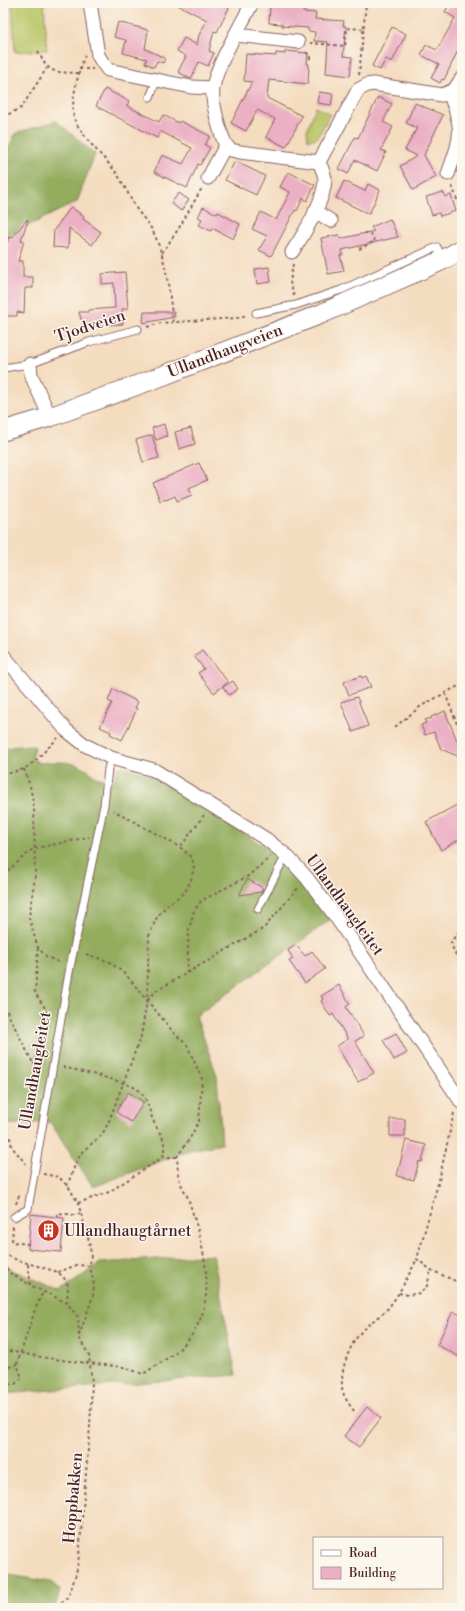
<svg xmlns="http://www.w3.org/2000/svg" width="465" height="1611" viewBox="0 0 465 1611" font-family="'Libre Bodoni',serif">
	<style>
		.green { fill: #bac769; stroke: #82734a }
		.forest { fill: #93ac5d; stroke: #6e6644 }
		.building { fill: #ebb0c4 }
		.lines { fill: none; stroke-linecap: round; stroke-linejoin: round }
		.service-casing { stroke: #86615f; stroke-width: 9 }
		.minor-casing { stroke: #86615f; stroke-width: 15 }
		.secondary-casing { stroke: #86615f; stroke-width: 21 }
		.path { stroke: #86615f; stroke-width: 2; stroke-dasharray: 3 3; stroke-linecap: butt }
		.service { stroke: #fff; stroke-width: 7 }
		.minor { stroke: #fff; stroke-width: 13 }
		.secondary { stroke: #fff; stroke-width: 19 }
		.labels { text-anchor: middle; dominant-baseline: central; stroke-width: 3; stroke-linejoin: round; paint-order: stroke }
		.street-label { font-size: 16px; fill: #4a1f2b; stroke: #fbf7ec }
		.poi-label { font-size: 16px; fill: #4a1f2b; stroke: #fbf7ec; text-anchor: start }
	</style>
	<rect width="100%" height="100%" fill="#fbf7ec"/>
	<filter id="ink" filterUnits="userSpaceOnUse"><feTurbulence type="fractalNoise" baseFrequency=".025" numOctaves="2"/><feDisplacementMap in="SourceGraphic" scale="8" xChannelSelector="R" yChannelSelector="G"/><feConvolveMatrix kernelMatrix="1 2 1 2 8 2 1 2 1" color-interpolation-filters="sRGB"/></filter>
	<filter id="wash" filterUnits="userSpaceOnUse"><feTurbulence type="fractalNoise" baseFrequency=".012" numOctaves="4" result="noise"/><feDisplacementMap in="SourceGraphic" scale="16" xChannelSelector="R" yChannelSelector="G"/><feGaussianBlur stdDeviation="0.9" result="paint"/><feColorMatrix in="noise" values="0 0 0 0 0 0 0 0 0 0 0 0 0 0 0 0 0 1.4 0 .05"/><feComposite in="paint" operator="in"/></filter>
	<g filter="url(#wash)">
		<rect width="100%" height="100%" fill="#f4dcbf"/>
		<path class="green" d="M12,3H44L47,50L15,52Z
			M316,107L330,114L317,138L308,140L307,130Z"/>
		<path class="forest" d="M56,121L95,154L77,202L11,234L3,247V159L16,133Z
			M29,745L35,747L32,758L39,763C58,761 82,760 95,777L114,781L117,769L121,766L150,775L272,851L299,876L333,918L196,1016L217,1076L222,1144L190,1150L93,1187L50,1122L3,1125V748Z
			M213,1255L236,1375L3,1394V1266L61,1291L100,1263Z
			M3,1574L51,1582L60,1590L55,1608H3Z"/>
		<g id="blocks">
			<path class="building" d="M174,3H218L229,8L217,32L214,31L209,51L214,53L208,66L199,62L191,79L178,72L186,56L177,51L184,38L197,45L199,35L207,20Z
				M450,3L460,7L462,4V42L444,80L442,79L440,83L431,78L439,64L421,55L426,45L437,50L455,18L445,12Z
				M270,6L303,8V12L316,13L315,19L344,21L343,26H346L343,56L352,57L350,76L326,73L328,42L314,41L315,32L308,31V28L282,26V24L269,23Z
				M118,22L148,30L145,49L165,58L163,63L157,61L154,67L145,63L147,59L123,53L126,40L114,37Z
				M392,27L406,34L392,62L386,59L380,70L372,66Z
				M285,51L308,53L307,64H309L308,84L269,80L267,98L302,116L286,147L266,137L275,119L257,110L246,131L231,123L252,82L244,81L246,54L276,56V53L285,54Z
				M105,89L129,101L127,106L159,122L163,115L179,123L180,121L210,136L205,145L210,148L200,165L198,164L187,188L154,172L162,155L183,164L192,148L160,131L157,138L96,106Z
				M319,92L333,94L331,105L317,103Z
				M378,97L392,104L383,122L393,127L381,150L386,152L377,171L355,160L348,174L339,169L355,137L358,138Z
				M415,103L443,115L424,155L436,177L413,190L400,166L417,156L405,150L417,128L406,123Z
				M235,161L265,176L256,195L225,180Z
				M288,172L315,185L307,201L303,198L297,211L295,210L271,256L259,250L267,236L252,229L261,212L276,220L290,192L280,187Z
				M344,181L365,191L368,184L380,190L369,214L336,198Z
				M443,192L445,197L451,195L456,211L440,216L439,213L432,215L426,197Z
				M179,193L189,200L181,211L171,203Z
				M71,207L84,217L83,219L101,232L92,245L69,228L68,248L53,247L54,230Z
				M203,207L217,214L218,212L240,224L233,239L212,228L211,231L199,225L202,219L198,217Z
				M27,219L28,220L21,240L24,241L18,261H23V277H33V288H25L24,313L17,312V316H3L4,256L7,250L4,249L9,237L12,238Z
				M390,219L398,237L342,250L343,255H340L344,271L328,274L321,238L339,235L340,239L374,231L371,227Z
				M269,267L271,282L257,284L255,269Z
				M125,272L128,309H122L123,324L83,326L79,312H88V310L115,308L114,283L102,284V274Z
				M144,312H174L175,317L143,323Z
				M164,424L167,436L156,440L152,428Z
				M191,428L195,444L179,449L175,432Z
				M152,435L159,458L143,462L136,440Z
				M199,463L207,480L189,488L192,495L177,501L175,496L166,500L165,499L160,501L153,483Z
				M202,650L228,682L214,693L198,673L204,669L194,656Z
				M361,676L362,678L366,676L371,687L349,695L344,682Z
				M233,681L238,689L229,695L223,687Z
				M113,689L138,702L135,708L137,709L122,740L110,734L111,732L100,727L112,703L108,701Z
				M357,697L368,726L353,732L341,702Z
				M445,711L462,753V758L441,749L434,732L425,735L421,725L426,723L425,720L432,718L431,717Z
				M462,802V838L441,850L426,822Z
				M247,879L263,888L261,892L239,895Z
				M296,945L305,956L312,951L325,969L305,983L289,961L293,959L288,950Z
				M339,985L350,1004L346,1007L364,1036L355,1041L374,1073L358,1082L337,1046L348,1039L333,1014L330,1016L321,1001L323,999L321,996Z
				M396,1033L407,1053L394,1060L383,1040Z
				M128,1092L144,1102L131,1122L116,1112Z
				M390,1119H405V1136H390Z
				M406,1140L426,1145L422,1162L419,1161L414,1180L397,1176Z
				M31,1214L64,1218L61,1252L28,1249Z
				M453,1311L462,1316V1358L437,1345Z
				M367,1407L381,1418L359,1447L344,1436Z"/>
		</g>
	</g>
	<g filter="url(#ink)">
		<use href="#blocks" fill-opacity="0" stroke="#86615f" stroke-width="1"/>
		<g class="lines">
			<defs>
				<path id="service" d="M150,97L157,80
					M256,313L296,305L341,290L437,247L443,260
					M3,368L30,364L89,342L138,329
					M258,909L286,855
					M14,1217L28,1209L70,967L104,805L108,769L111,758"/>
				<path id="minor" d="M90,3L98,55L102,62L108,70L191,87L213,88
					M236,35L298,42
					M226,145C220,134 211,100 213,88C217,63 241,26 252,3
					M448,174C461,137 465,131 449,93
					M208,178L226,145L231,150L240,152L319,162
					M315,211L331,221
					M292,252C304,234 324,201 325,180C325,174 321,167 319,162L358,90L367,85L373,84L442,95L454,90L462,78
					M30,364L31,375L50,417
					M3,655L66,730L85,745L111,758L154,770L266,839L286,855L307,878L336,917L462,1103"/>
				<path id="secondary" d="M3,431L50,417L162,376L321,314L443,260L462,249"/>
			</defs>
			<use href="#service" class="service-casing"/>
			<use href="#minor" class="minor-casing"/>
			<use href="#secondary" class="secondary-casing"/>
			<path class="path" d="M310,43L345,46L347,28L363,29
				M38,51C49,74 53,72 78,73
				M306,52L310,56V61
				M85,55C79,70 70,102 74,118C80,135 103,156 115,171C123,182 129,196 136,208C141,216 148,222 152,230C167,258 169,292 173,322
				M79,69H93
				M359,75L366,3
				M3,117L21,108L47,68
				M452,186L462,213
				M359,249L375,241L370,233H365
				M162,253L179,228L202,188
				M293,264L290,282L294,296
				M147,327L161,323L237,318L247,315
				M445,693L462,737
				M395,727L421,706L462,684
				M24,769L30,786L34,807L35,876L29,918L38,948L47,957L61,963
				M3,775L24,769L35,761L58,738
				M181,846L204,815
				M3,875L33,849L89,837
				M462,927L451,942L454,952L462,963
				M38,948L35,993L45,1008L47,1022L34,1064H45
				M187,973L189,929L194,911L201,901L248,876L270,857
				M148,1000L156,991L264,928L299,887
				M3,1006L6,1010L33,1063
				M63,1067C78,1071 132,1082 141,1092C148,1100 149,1111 153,1120C160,1137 167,1135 163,1157
				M3,1108L12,1147L26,1164
				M454,1113L439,1180L417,1259L431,1270L462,1284
				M43,1174L59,1177L70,1189L78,1203L89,1241L91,1254L90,1266L77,1265L58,1272
				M67,1186L77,1160L83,1151L102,1135L109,1121L141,1036L147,1001L149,936L157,917L166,906L185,892L191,880L194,866L192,858L180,847L113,810
				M78,1203L109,1192L163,1157H177
				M16,1204L20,1193
				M3,1208L7,1211
				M57,1217L58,1213L74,1215L81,1213
				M13,1226L12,1242L28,1244
				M3,1227L7,1223
				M3,1253L17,1260L58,1272L64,1278L68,1285L67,1303L78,1317L79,1338L89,1355L92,1382L90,1426L79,1556L76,1574L68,1598L53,1608
				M3,1263L10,1273L30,1285
				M28,1264C28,1272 31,1277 30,1285L67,1303
				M399,1293L408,1295L420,1293L427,1286L431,1270
				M79,1336L93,1296L94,1285L90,1266
				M3,1350L53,1359L123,1367L143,1374C158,1364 175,1355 187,1341C221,1301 203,1245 189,1201C187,1194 182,1188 180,1181C177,1174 178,1165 177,1157L190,1138L199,1121L202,1079L187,1045L175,1034L127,976L110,962L83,953
				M3,1369L17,1364
				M3,1382L9,1384H15L22,1378L17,1364L35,1310L43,1292
				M354,1411C349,1404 342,1395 342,1386C341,1368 349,1346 361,1332C369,1322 381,1317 389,1307C400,1293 408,1276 417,1259"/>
			<use href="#service" class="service"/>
			<use href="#minor" class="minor"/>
			<use href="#secondary" class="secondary"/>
		</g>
	</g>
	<defs>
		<symbol id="building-disc" viewBox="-11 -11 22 22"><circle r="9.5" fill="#c8321e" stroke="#fbf7ec"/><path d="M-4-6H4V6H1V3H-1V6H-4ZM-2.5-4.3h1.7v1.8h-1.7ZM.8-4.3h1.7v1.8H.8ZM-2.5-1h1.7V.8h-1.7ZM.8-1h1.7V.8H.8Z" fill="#fff"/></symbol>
	</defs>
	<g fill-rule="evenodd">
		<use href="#building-disc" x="36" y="1218" width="25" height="25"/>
	</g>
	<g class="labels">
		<g class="street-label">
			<text transform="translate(90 326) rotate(-18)">Tjodveien</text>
			<text transform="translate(225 351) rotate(-21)">Ullandhaugveien</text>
			<text transform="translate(345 905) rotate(54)">Ullandhaugleitet</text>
			<text transform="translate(35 1071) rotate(-80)">Ullandhaugleitet</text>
			<text transform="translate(73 1498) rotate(-85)">Hoppbakken</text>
		</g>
		<g class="poi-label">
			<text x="64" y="1231">Ullandhaugtårnet</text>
		</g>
	</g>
	<rect width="465" height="1611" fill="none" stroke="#fbf7ec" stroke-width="16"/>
	<rect x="313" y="1537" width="130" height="52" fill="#fbf7ec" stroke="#b4a19f"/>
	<rect x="321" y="1550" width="20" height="6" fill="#ffffff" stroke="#b4a19f"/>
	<text x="349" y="1557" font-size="12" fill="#4a1f2b">Road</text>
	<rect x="321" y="1567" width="20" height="12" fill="#ebb0c4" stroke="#b4a19f"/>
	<text x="349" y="1577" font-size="12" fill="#4a1f2b">Building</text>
</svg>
